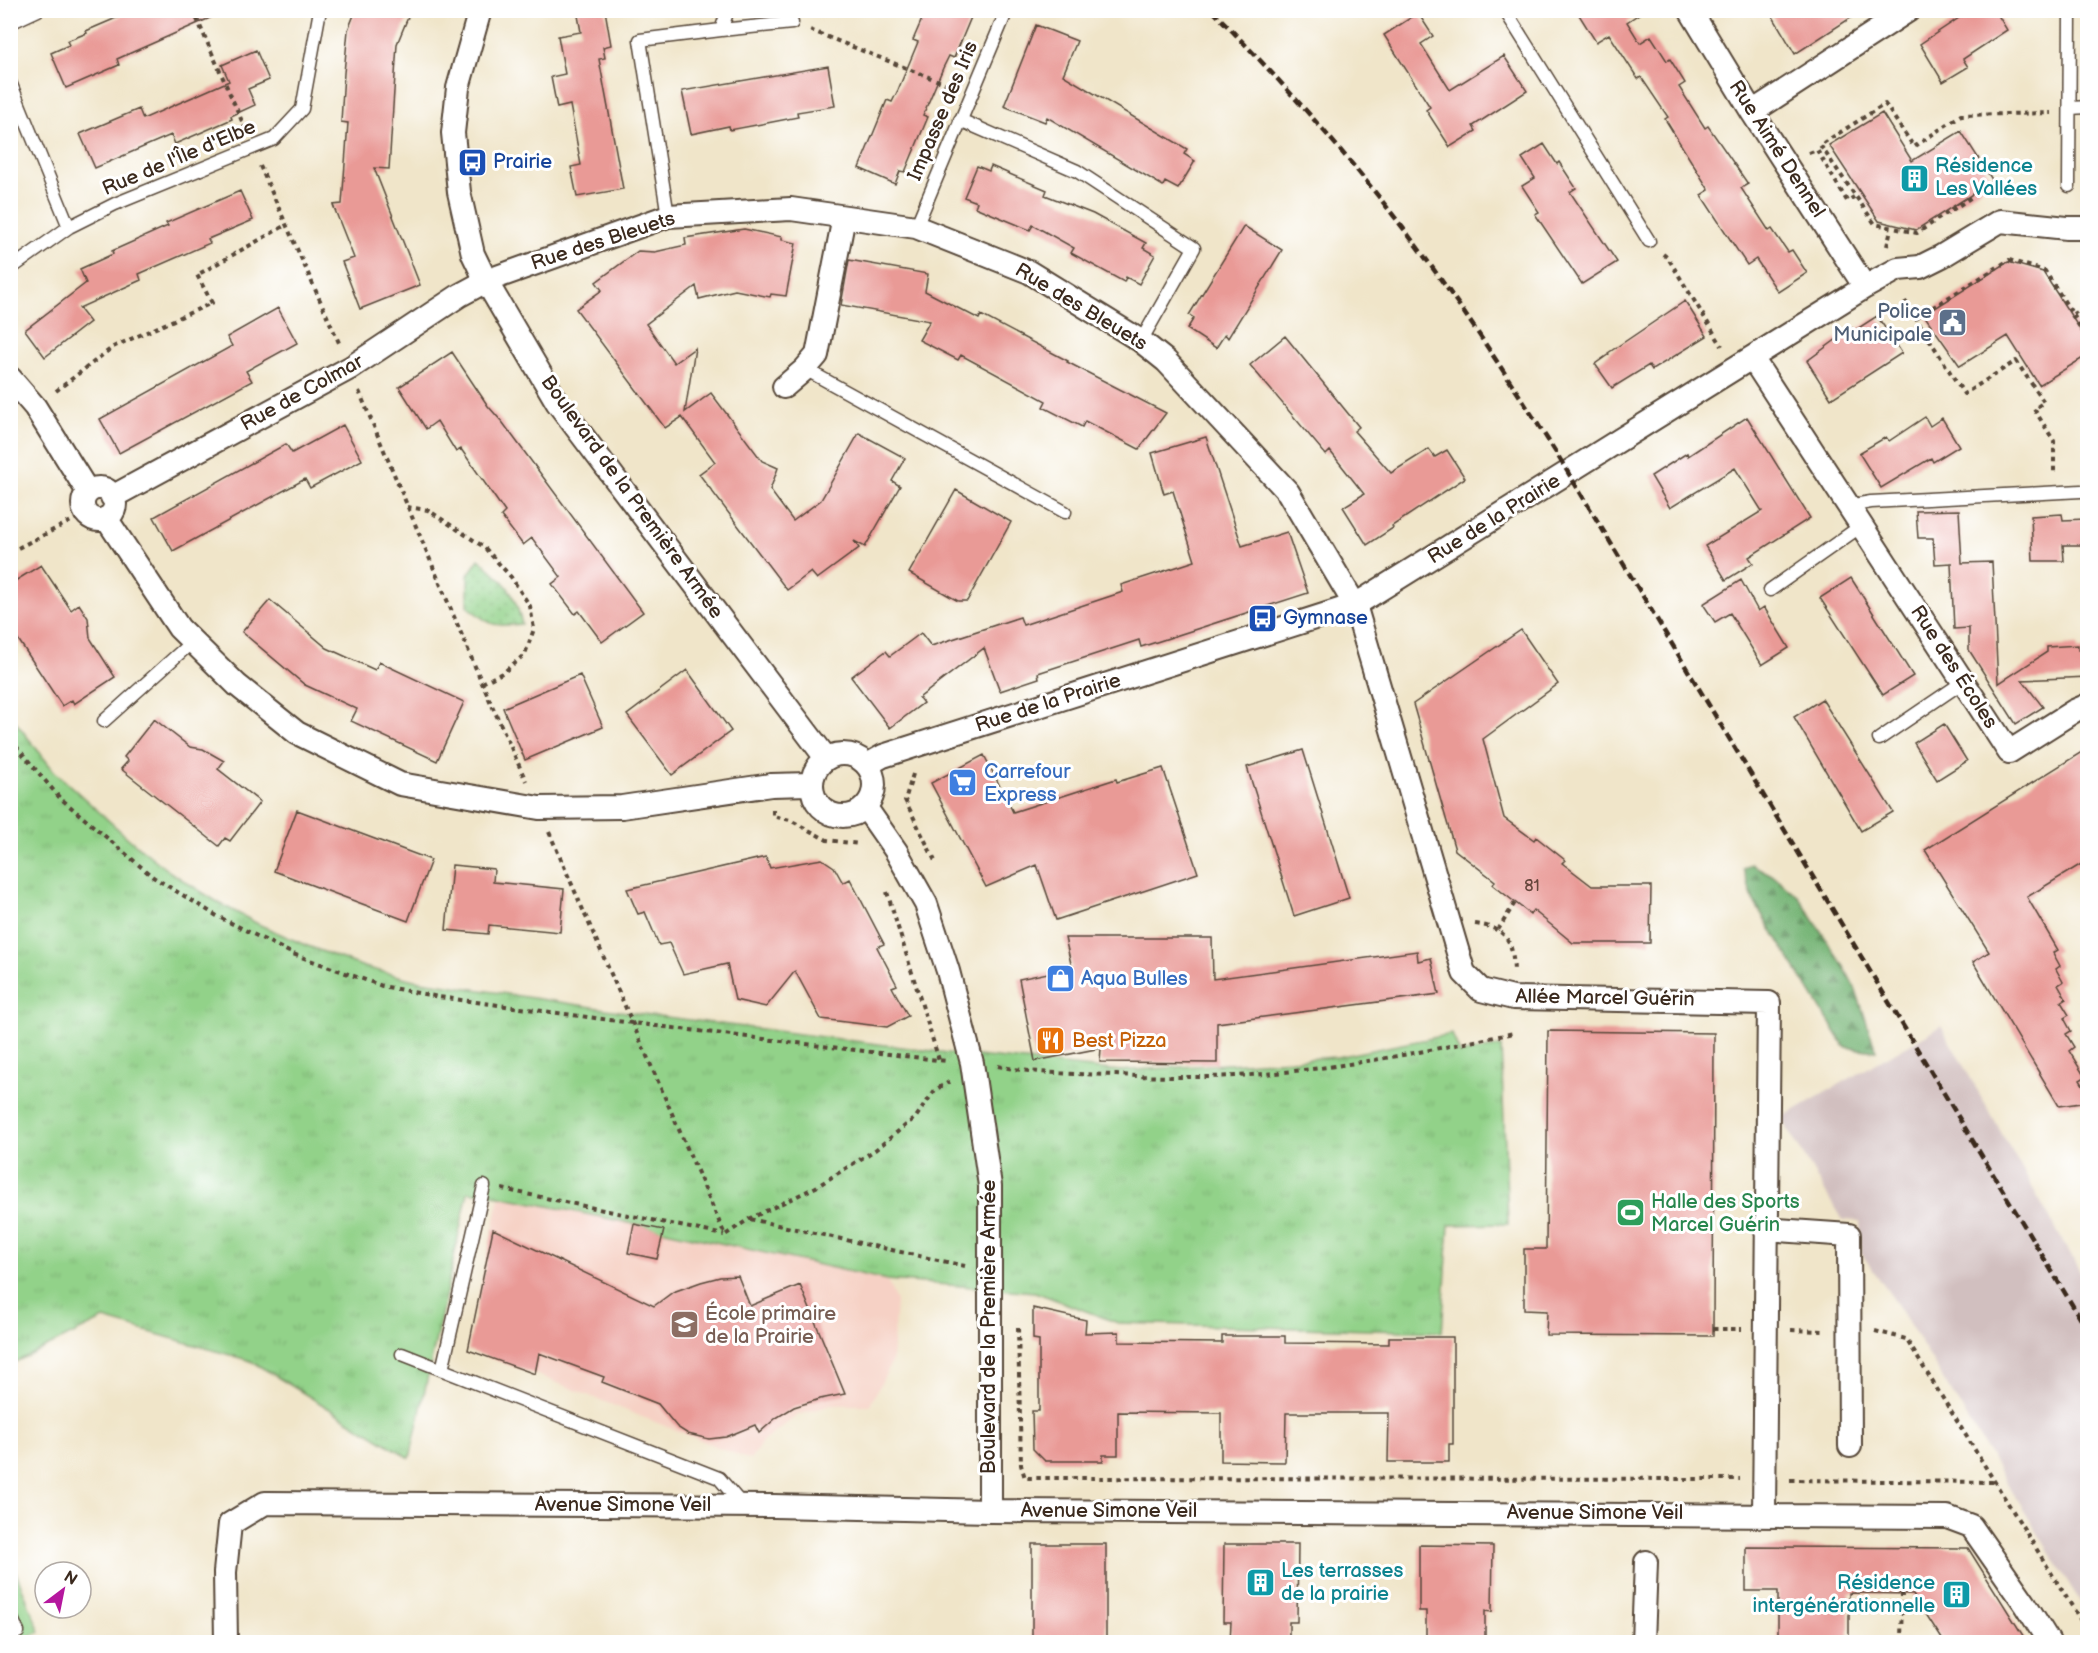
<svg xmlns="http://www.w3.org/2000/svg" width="2098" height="1653" viewBox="0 0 2098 1653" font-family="'Balsamiq Sans',sans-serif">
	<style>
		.built { fill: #f6d1c5 }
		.industrial { fill: #d1bfbf }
		.grass { fill: url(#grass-tufts); stroke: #667e54; stroke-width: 1.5 }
		.forest { fill: url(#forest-firs); stroke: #586f4a; stroke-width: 1.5 }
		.park { fill: url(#park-dots); stroke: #667e54; stroke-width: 1.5 }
		.garden { fill: #92d289; stroke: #667e54; stroke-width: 1.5 }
		.building { fill: #e99a96 }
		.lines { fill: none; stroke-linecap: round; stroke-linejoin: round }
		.lane-casing { stroke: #564638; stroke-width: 15 }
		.street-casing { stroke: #564638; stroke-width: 26 }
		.path { stroke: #564638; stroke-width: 4; stroke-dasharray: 4.5 4.5; stroke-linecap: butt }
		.lane { stroke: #fff; stroke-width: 12 }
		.street { stroke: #fff; stroke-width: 22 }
		.rail { stroke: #3b2a1e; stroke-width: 4.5; stroke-dasharray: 9 4.5; stroke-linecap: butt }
		.labels { text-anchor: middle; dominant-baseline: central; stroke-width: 6; stroke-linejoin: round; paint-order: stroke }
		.number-label { font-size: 16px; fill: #66463c }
		.street-label { font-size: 20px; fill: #3b2a1e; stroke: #fff }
		.transit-label { font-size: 20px; fill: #164399; stroke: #fff; text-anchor: start }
		.culture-label { font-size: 20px; fill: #0d838f; stroke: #fff; text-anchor: start }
		.service-label { font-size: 20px; fill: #4e5e75; stroke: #fff; text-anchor: end }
		.shop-label { font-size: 20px; fill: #366cbe; stroke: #fff; text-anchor: start }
		.food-label { font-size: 20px; fill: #c56008; stroke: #fff; text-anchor: start }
		.leisure-label { font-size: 20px; fill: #27864d; stroke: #fff; text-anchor: start }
		.education-label { font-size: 20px; fill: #785e54; stroke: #fff; text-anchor: start }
	</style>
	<defs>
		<pattern id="grass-tufts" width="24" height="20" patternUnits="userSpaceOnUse" patternTransform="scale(1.5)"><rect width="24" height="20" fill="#92d289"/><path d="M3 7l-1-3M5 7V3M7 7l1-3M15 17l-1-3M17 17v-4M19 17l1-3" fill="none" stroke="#7fb476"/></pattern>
		<pattern id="forest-firs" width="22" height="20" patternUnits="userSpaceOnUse" patternTransform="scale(1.5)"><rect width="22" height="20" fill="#75b475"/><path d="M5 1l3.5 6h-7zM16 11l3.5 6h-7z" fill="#61935f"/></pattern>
		<pattern id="park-dots" width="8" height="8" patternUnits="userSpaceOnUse" patternTransform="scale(1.5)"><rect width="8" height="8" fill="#92d289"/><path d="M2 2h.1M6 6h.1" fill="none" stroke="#7fb476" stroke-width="1.8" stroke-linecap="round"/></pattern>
	</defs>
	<rect width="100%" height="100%" fill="#fff"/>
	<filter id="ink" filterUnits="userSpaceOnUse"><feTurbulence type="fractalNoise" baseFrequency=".0167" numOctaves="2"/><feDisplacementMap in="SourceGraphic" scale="12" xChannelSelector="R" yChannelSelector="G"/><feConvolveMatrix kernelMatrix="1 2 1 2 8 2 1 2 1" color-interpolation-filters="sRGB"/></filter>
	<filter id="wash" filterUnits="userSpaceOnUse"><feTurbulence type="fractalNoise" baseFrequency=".008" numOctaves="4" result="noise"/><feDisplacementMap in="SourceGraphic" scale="24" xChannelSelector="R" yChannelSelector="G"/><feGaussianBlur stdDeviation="1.35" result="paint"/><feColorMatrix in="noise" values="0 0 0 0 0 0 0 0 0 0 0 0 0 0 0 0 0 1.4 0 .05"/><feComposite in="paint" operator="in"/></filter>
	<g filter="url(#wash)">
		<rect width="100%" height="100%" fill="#f0e5c9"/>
		<path class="built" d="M500,1196L887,1280L896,1301L892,1361L870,1405H831L798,1415L762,1442L750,1460L535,1374L468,1350Z"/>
		<path class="industrial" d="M1941,1026L2087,1284V1613L1899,1307L1861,1253L1860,1221L1842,1220L1781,1118Z"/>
		<path class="grass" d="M10,715L54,771L129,839L170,872L219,903L258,924L305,945L364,967L414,980L619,1011L948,1053L1120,1071L1337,1057L1452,1034L1460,1054L1501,1046L1508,1224L1449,1225L1442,1332L1118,1323L1035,1292L887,1280L634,1224L500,1196L468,1192L410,1458L251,1361L104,1319L11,1364Z"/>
		<path class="forest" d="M1751,864L1772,875L1799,897L1844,967L1856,990L1876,1051L1845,1047L1754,902L1743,869Z"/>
		<path class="park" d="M479,559C505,582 514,589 522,624C494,627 489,626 468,606V575Z"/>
		<path class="garden" d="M10,1558L40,1632L16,1642H11Z"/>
		<g id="blocks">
			<path class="building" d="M135,10H228L117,59L119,65L66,88L51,53L69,45L67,41L87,33L86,31Z
				M356,10H411L397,44L389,169L374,168L420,285L360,309L342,262L354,258L333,205L342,204L348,123L341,122L344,73L348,30Z
				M577,10H605L611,45L603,47L605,58L599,59L623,189L577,197L571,167L581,165L570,105L557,108L551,77L565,74L558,36L581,32Z
				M926,10H974L954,58L949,56L943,68L923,115L928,117L905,172L900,171L895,184L859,168L887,100L892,102L898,90L918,42L913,40Z
				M1576,10H1645L1627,22L1640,43L1651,36L1667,61L1670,59L1685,83L1679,87L1705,128L1708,126L1748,184L1741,188L1769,231L1772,229L1788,252L1792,250L1807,273L1778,292L1756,259L1747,265L1701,195L1709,190L1665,119L1668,117L1641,77L1638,79L1609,34L1596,42Z
				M1769,10H1863L1795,54Z
				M1971,10H1995L2007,30L1963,59L1968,67L1943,82L1920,44Z
				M1418,13L1433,36L1421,44L1450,90L1504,56L1527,91L1473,126L1476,131L1450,147L1426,110L1430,107L1384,35Z
				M1036,25L1077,41L1063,75L1187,149L1184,154L1195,161L1178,189L1165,182L1163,186L1047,117L1045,122L1004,106Z
				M256,50L269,80L248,89L255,105L231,116L232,119L175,144L171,135L95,168L80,134L139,109L143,119L229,81L222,65Z
				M828,66L835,106L797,112L798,117L767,123L730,130L729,126L691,134L682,91Z
				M1882,113L1912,161L1961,131L1993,181L1916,230L1879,221L1829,145Z
				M1544,144L1557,164L1559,162L1576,188L1570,192L1617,262L1582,284L1535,214L1539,212L1522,186L1535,178L1522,158Z
				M977,166L989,171L991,166L1047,190L1045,195L1093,214L1146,243L1143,248L1155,255L1139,284L1126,277L1124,282L1071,253L1074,248L1033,225L1030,230L975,207L977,202L964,197Z
				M240,191L253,220L208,239L210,243L139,274L141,280L79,308L90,322L45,357L25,330L86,283L80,269L113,254L112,251L168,226L166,223Z
				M1244,226L1282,250L1228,338L1225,334L1216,348L1187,329L1194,318L1189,315Z
				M744,229L782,237V240L796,243L786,296L771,294L770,297L735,290L699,299L696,286L646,324L674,363L695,348L685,412L711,393L762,461L778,468L770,490L793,521L821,500L859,433L905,458L892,481L900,486L865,547L854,541L859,548L817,579L811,572L787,590L699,474L715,462L682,417L665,428L576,309L602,290L596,282L638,251L655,252L686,245L685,238Z
				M849,260L928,274L925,291L979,319L981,315L1068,361L1067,362L1166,413L1139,449L1085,421L1082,427L1043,407L1046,401L961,355L958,360L919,340L930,321L841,305Z
				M2008,262L2043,272L2088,342V355L2039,385L2008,336L1960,366L1924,315Z
				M1685,301L1707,336L1652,370L1649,365L1612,388L1595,364L1609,354L1608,353Z
				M278,308L297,343L246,371L252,381L119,453L100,419L232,346L227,337Z
				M1877,316L1902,353L1831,399L1807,361L1852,328L1854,331Z
				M1285,336L1359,427L1354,431L1391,473L1429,449L1435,457L1447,450L1465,478L1392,526L1393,528L1367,545L1343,507L1364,494L1330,451L1326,455L1250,365Z
				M452,352L488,406L503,423L643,612L602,642L579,611L575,614L552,584L561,577L532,538L523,545L501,516L505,512L461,449L456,452L437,421L426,429L399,387Z
				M1747,417L1810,518L1749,557L1753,563L1726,580L1705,546L1762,511L1735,468L1670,508L1651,476L1687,453L1688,456Z
				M1925,417L1930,426L1942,418L1959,446L1933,462L1931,458L1881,488L1859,453L1886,437L1889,441Z
				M343,425L362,460L310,488L305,479L173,551L154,517L286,444L292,453Z
				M1206,437L1242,546L1287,532L1308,593L1141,647L1139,640L1038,673L1039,678L1000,691L984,648L919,698L923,703L890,728L851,677L886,651L890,656L921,633L931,646L1020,617L1023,625L1123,592L1121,585L1195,561L1173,491L1164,494L1152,453Z
				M956,490L1011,522L967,601H958L909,573Z
				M1959,510L1962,563L1992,562L1998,684L2047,652V647L2078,645V650H2088V677L2022,680L2043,707L2016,724L1969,650V628L1954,629L1951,563H1953L1935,564L1933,538H1918L1916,511Z
				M2062,514L2063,520L2086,519L2088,523V545H2063L2064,561H2033L2031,516Z
				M41,565L71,610L79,604L88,618L90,638L115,677L74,704L72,700L62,706L10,627V584Z
				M1851,578L1913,676L1883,695L1820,598Z
				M1741,580L1758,611L1764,607L1789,648L1762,665L1730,613L1715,622L1703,604Z
				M270,600L327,648L375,670L379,662L464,702L437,761L351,721L357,709L305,685L242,632Z
				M1521,630L1558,684L1483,739L1504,818L1534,840L1536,837L1565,860L1562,863L1592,886H1651L1650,943H1573L1533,910L1530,914L1493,885L1495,881L1455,850L1413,704Z
				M687,670L731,731L672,775L627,715Z
				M580,675L603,727L525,760L503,708Z
				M1822,699L1893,812L1861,831L1794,717Z
				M154,719L190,747L203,749L224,761L218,769L260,802L230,841L225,838L219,846L121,769L128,761L124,757Z
				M1944,724L1967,761L1937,780L1914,743Z
				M2088,748V860L2027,897L2058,950L2053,953L2060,966L2056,969L2063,982L2058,985L2066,999L2061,1002L2069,1015L2064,1018L2071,1031L2066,1034L2074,1047L2069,1051L2085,1077L2080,1080L2088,1093V1102L2059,1106L1973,962L1989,952L1925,850Z
				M1303,750L1349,898L1294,916L1247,767Z
				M984,755L1013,812L1116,779L1117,782L1163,768L1198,873L1056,920L1037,865L986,887L931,783Z
				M297,810L431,860L408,921L274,871Z
				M766,857L770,868L822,859L834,867L843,883L850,879L884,944L877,947L897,985L892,987L908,1016L887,1027L821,1019L795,971L766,1007L735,1000L727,964L683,974L669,943L659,945L645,912L638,914L627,889Z
				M452,865L494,869L493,882L564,889L560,932L489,925L488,934L446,930Z
				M1065,938H1212L1213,979L1417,951L1418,961L1431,958L1439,994L1217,1023V1063L1100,1062L1101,1048L1035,1061L1019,979L1072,968Z
				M1548,1031L1714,1033L1713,1336L1546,1335L1547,1311L1524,1310V1249H1546Z
				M634,1224L664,1230L657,1259L628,1253Z
				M493,1229L654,1306L673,1292L701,1282L720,1277L738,1276L750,1306L800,1285L845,1394L820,1399L794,1407L776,1418L759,1433L755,1425L726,1437L709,1439L688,1434L677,1427L658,1404L602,1382L604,1377L539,1353L535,1374L468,1350Z
				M1033,1308L1086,1320L1085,1333L1119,1332V1342L1222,1343V1336H1285V1343L1389,1344V1337H1453V1444H1449V1462H1388L1389,1413H1286L1285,1462L1221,1461V1413L1118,1412V1455H1103V1461H1045L1033,1449L1032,1411H1039V1340L1033,1339Z
				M1032,1544H1106V1642H1032Z
				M1224,1544H1298L1297,1622H1289V1642H1230L1231,1622H1223Z
				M1419,1545L1493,1546L1492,1612L1485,1611V1642H1426V1611H1419Z
				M1746,1547L1968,1548L2027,1642H1944L1913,1594L1849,1593V1641L1778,1642V1591H1746Z"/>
		</g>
	</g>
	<g filter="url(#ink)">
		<use href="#blocks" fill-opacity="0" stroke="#564638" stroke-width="1.5"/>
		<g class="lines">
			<defs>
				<path id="lane" d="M1506,12L1649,241
					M10,23L38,10
					M721,30L792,23
					M10,82L69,227
					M2070,108L2088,107
					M960,120L1077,171L1194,248L1141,341
					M2069,186L2070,10
					M668,216L640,40L721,30L728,10
					M916,227L1007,10
					M10,269L69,227L115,204L274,139L302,109L320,10
					M805,369L1065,512
					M1848,506L1871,502L2081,491
					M1770,590L1861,526
					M104,721L193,641
					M1879,739L1963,682
					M402,1354L719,1478L743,1506
					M442,1370L484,1186
					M10,1614L18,1632"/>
				<path id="street" d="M480,10L458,88L453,133L459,192L473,254L486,281L557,402L826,758
					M1690,10L1752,112L1865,287
					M1752,112L1909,10
					M1752,358L2009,752L2074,711L2088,705
					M10,378L35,407L88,492
					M784,387L805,369L817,355L844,217
					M83 504a16 16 0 1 1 32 0a16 16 0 1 1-32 0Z
					M112,497L350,368L460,295L486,281L668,216L791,209L916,227L1029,272L1141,341L1166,361L1288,492L1355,605L1464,973L1481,990L1513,998L1769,1003L1764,1514
					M106,518L179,628L237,685L297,733L400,784L539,808L622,807L771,785L810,784
					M812 785a31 31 0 1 1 62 0a31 31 0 1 1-62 0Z
					M867,765L883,756L1355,605L1865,287L1898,269L1920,267L1942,256L2000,221L2067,228H2088
					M866,808L896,851L926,904L948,971L972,1063L990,1186V1511
					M1765,1229L1849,1235L1850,1446
					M226,1642L225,1572L230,1524L265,1503L774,1506L990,1511L1947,1517L1971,1526L2026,1605L2049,1642
					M1643,1642L1646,1562"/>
			</defs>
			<use href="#lane" class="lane-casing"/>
			<use href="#street" class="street-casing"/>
			<path class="path" d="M193,10L245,128
				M810,30L954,87
				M1809,153L1817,150L1847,201L1854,197
				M260,166L340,345
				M1993,183L1917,233L1875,224L1820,145L1885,104L1914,147L1961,115L2051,113
				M1887,246L1891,229
				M1663,254L1668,258L1722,346
				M1905,301L1964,394L2016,361L2044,402L2034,409L2054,441V474
				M2073,314L2088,305
				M1917,317L2009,260L2045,271L2088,338
				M56,391L113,347L212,303L197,275L286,225
				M359,391L482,683L526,781
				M407,507L428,510L484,547L511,577L530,606L534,629L525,654L504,672L482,683
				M10,552L79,517
				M10,739L59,797L153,877L217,916L293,954L382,986L439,997L632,1023L946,1061
				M913,774L905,800L936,863
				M773,810V816L790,820L827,840L859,844
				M549,832L725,1235L749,1219L816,1187L875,1150L916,1117L935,1090L949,1082
				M887,892L939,1060
				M1475,924C1508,928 1513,942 1514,972
				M1498,930L1516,901
				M998,1066C1035,1074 1078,1074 1116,1075C1155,1077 1195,1078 1235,1076C1329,1071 1422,1052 1514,1033
				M502,1189L724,1235
				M750,1219L965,1266
				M1018,1328L1021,1465L1025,1478L1740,1479
				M1713,1329H1742
				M1791,1330L1826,1331
				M1875,1331L1906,1339L2088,1632
				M1790,1480L1993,1482
				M1901,1642L1902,1594"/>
			<use href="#lane" class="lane"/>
			<use href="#street" class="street"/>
			<path class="rail" d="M1212,10C1283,83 1351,158 1412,240C1463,308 1509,379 1555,451L2088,1331"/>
		</g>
	</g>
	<defs>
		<symbol id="bus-square" viewBox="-11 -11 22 22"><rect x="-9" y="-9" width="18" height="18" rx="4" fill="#1a4fb4" stroke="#fff"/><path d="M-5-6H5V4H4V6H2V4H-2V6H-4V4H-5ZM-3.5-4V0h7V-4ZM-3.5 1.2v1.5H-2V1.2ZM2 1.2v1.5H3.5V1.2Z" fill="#fff"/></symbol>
		<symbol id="building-square" viewBox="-11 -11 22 22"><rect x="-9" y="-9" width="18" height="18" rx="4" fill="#0f9aa8" stroke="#fff"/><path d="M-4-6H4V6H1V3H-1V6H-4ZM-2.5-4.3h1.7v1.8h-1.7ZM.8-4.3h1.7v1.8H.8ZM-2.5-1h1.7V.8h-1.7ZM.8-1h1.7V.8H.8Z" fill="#fff"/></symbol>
		<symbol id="civic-square" viewBox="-11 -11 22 22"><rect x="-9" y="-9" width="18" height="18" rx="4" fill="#5c6f8a" stroke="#fff"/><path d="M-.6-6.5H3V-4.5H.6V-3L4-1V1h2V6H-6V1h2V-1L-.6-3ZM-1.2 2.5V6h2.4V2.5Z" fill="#fff"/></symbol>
		<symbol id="supermarket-square" viewBox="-11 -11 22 22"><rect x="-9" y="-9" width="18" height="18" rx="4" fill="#3f7fe0" stroke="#fff"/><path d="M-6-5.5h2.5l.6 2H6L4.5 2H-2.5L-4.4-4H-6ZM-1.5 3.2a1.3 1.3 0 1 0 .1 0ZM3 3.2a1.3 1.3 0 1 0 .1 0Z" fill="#fff"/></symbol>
		<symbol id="shop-square" viewBox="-11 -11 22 22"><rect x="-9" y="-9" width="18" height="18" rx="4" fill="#3f7fe0" stroke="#fff"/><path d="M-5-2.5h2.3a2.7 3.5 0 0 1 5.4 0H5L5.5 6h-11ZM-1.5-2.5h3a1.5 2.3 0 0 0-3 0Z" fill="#fff"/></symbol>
		<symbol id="restaurant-square" viewBox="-11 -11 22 22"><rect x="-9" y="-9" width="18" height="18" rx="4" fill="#e8710a" stroke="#fff"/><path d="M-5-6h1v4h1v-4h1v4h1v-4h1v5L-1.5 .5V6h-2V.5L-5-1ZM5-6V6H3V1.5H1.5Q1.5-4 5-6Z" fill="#fff"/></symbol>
		<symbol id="stadium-square" viewBox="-11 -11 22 22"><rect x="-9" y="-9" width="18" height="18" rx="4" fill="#2e9e5b" stroke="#fff"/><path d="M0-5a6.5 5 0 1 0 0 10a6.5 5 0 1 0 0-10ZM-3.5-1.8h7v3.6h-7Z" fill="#fff"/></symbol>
		<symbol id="school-square" viewBox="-11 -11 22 22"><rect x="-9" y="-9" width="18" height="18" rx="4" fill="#8d6e63" stroke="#fff"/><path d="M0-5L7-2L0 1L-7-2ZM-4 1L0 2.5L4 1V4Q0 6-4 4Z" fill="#fff"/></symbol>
	</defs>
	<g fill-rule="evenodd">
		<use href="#bus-square" x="456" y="146" width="33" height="33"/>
		<use href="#building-square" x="1898" y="162" width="33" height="33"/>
		<use href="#civic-square" x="1936" y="306" width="33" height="33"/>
		<use href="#bus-square" x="1246" y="602" width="33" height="33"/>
		<use href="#supermarket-square" x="946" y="766" width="33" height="33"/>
		<use href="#shop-square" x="1044" y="962" width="33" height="33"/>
		<use href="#restaurant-square" x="1034" y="1024" width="33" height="33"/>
		<use href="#stadium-square" x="1614" y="1196" width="33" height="33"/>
		<use href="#school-square" x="668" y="1308" width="33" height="33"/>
		<use href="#building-square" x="1244" y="1566" width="33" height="33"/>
		<use href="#building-square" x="1940" y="1578" width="33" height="33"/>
	</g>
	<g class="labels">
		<g class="number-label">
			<text x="1532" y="886">81</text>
		</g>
		<g class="street-label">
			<text transform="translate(943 111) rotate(-67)">Impasse des Iris</text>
			<text transform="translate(1777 149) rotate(57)">Rue Aimé Dennel</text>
			<text transform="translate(179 158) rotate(-23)">Rue de l'Île d'Elbe</text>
			<text transform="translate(603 241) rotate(-18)">Rue des Bleuets</text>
			<text transform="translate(1081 307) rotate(31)">Rue des Bleuets</text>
			<text transform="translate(302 393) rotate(-29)">Rue de Colmar</text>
			<text transform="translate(632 497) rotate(54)">Boulevard de la Première Armée</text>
			<text transform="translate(1494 519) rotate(-32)">Rue de la Prairie</text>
			<text transform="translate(1954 667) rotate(57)">Rue des Écoles</text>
			<text transform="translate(1048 703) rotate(-18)">Rue de la Prairie</text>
			<text transform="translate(1605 998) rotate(1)">Allée Marcel Guérin</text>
			<text transform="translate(989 1327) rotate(-90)">Boulevard de la Première Armée</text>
			<text x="623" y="1505">Avenue Simone Veil</text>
			<text x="1109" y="1511">Avenue Simone Veil</text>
			<text x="1595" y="1513">Avenue Simone Veil</text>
		</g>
		<g class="transit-label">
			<text x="493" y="162">Prairie</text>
			<text x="1283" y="618">Gymnase</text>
		</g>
		<g class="culture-label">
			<text x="1935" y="166">Résidence<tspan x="1935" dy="23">Les Vallées</tspan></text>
			<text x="1281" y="1571">Les terrasses<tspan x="1281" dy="23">de la prairie</tspan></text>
			<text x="1935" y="1583" text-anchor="end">Résidence<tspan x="1935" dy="23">intergénérationnelle</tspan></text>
		</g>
		<g class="service-label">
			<text x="1932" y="312">Police<tspan x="1932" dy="23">Municipale</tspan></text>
		</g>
		<g class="shop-label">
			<text x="984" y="772">Carrefour<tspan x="984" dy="23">Express</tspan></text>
			<text x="1081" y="979">Aqua Bulles</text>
		</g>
		<g class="food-label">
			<text x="1072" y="1041">Best Pizza</text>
		</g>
		<g class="leisure-label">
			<text x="1651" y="1202">Halle des Sports<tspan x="1651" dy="23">Marcel Guérin</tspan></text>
		</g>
		<g class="education-label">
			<text x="705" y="1314">École primaire<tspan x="705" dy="23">de la Prairie</tspan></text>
		</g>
	</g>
	<rect width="2098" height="1653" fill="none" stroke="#fff" stroke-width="36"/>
	<g transform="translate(63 1590) rotate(32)"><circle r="28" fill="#ffffff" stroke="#b1aaa5" stroke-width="1.5"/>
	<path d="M0-4.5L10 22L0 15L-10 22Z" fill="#b5179e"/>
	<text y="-9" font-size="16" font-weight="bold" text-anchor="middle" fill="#3b2a1e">N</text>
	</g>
</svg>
